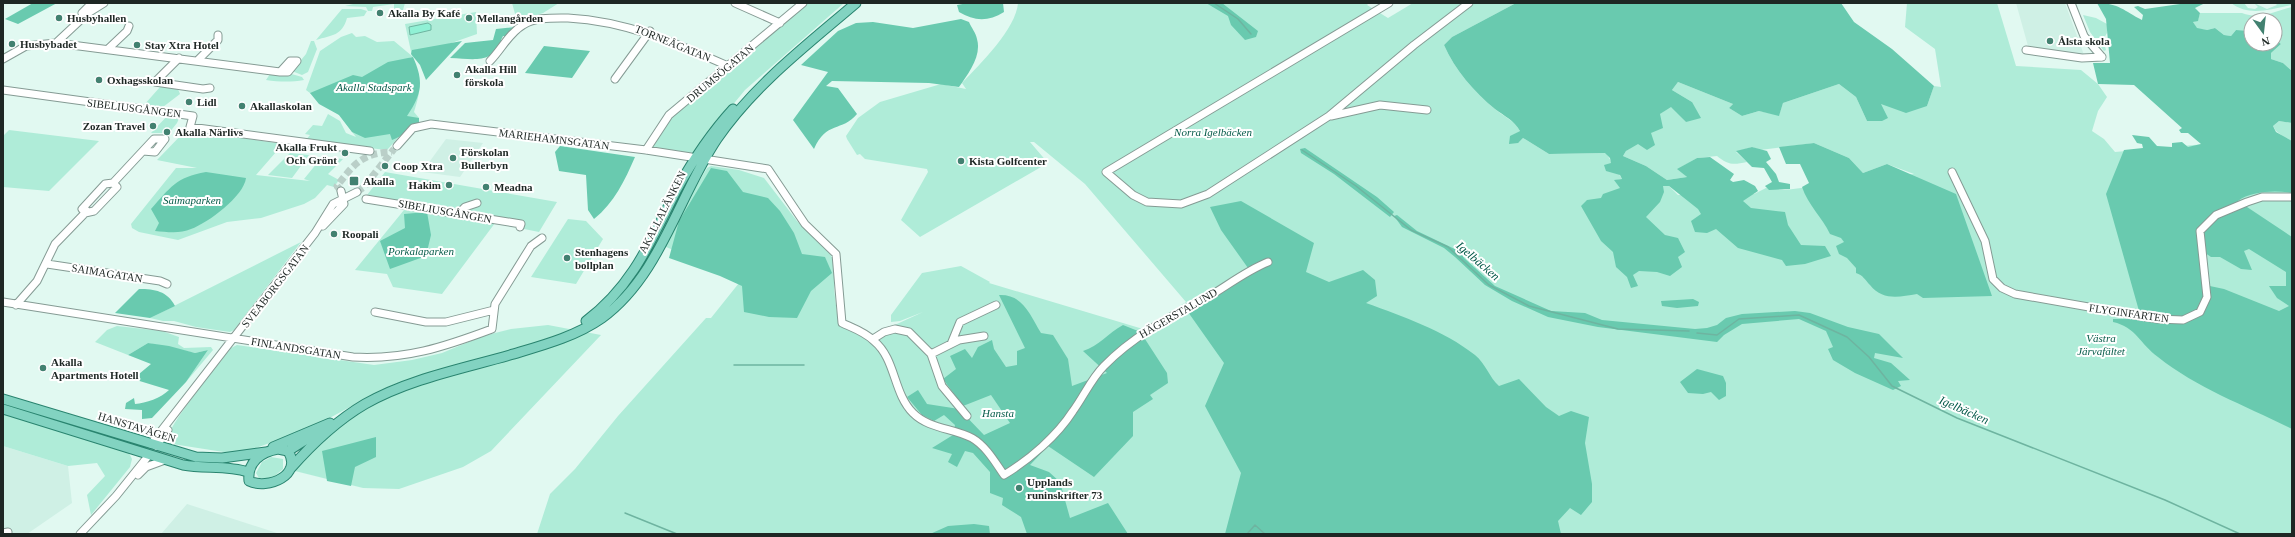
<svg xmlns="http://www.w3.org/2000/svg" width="2295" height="537" viewBox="0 0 2295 537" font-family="'Times New Roman',serif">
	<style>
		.built { fill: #cff0e5 }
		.green { fill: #afecd8 }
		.forest { fill: #69caaf; fill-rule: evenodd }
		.water { fill: #90f1d5; stroke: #6eb4a0 }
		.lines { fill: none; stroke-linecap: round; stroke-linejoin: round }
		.stream { stroke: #6eb4a0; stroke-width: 1.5 }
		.minor-tunnel { stroke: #bacfc8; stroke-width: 7; stroke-dasharray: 7 3.5; stroke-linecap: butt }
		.minor-casing { stroke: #859b94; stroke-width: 9 }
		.major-casing { stroke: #29846f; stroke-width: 11 }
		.minor { stroke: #fff; stroke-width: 7 }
		.major { stroke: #82d3c1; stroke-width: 9 }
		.poi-dot { fill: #428170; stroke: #fff; stroke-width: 1.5 }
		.labels { text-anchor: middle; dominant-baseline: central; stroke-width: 4; stroke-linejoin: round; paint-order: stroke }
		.poi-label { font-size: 11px; font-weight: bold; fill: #1e2724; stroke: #fff; text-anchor: start }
		.street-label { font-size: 11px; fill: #1e2724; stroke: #fff }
		.park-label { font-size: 11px; font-style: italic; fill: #065b49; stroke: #fff }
		.water-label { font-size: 12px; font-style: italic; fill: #005746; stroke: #fff }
	</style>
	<rect width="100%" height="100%" fill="#e1f9f1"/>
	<path class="built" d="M2016,3H2065L2084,55L2028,46Z
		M446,139L483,143L460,177L422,172Z
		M3,446L68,466L72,503L27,534H3Z
		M187,504L280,534H161Z"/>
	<path class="green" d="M357,3H405L403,10L400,11L401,9H394V4L373,7L372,11H368L366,7L345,6Z
		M512,3H559L543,13L517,21Z
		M805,3H844L745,90L693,153L687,155L651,149L671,117Z
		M1018,3H1369L1367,5L1388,18L1413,3H1516L1452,37L1444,45C1455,70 1474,92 1495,109C1504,117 1514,120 1520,131L1513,135L1519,142L1523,138L1549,154L1606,153L1622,179L1617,180L1669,186L1678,195L1754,194L1766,188L1785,190L1914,174L1887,164L1863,173L1849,158L1814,143L1760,150L1752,147L1736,152L1747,162C1733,165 1728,165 1717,156L1697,158L1678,169L1687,177L1667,180L1646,166L1623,156L1626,151L1651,133L1660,114L1671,106L1686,122L1692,102L1672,90L1678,82L1733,104L1729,108L1742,116L1759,111L1779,115L1783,103L1839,84L1856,97L1867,121L1881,103L1927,106L1934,86L1941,87L1935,49L1905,27L1907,3H1997L2016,66L2081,70L2098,84L2107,97L2098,111L2092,131L2104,139L2115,152L2284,137L2276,131L2273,126L2279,121L2292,123V534H537L550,494L575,469L618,416L706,318H711L743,278L661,245L707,168L711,166L739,170L764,178L797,221L830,254L833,259L835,272L834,289L838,322L873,335L923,312L900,321L891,322V315L922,273L961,266L990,282L989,283L1143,329L1186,302L1085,184L1034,142H1030L1048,163L920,237L901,220L928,172L927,169L865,159L860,154L857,155L847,139L846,136L858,118L880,102L941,84L966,89L962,83C980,64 1016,29 1018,3Z
		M2231,3H2244L2248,8L2255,9L2258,7L2254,3L2267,9L2277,5L2275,3H2292V5C2271,9 2249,17 2231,3Z
		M2292,7V71L2283,63L2271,59V53L2281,44L2275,39V20H2251V31L2236,30L2231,36L2224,35L2215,28L2207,30L2197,29L2193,22L2198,20L2200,13H2242C2261,20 2274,11 2292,7Z
		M342,9H361L367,11L364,16L347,18C342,36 332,35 316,40Z
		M476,12L477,34L409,58C425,75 420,92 414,112L419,118V123L407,128L387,150L305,141L310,135L305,134L313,125L322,126L328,114L340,121L346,133L356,137L339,115L306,90L320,51L341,37L352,33L356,37L365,36L377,42L394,41L412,56L405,24Z
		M2083,15L2096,18L2107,24V33L2103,40L2106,50L2104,51L2090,32Z
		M311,41H314L317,49L308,72L302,75L292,71L306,54Z
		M288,73L302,77L304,80C292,82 280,82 266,80L270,74Z
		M160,87L178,89L180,94L163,107L144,105Z
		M172,111L181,114L177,123L169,133H151Z
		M9,130L99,141L49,191L3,187V136Z
		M186,130L283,144L256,175L310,181L304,179L322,157L343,159L328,174L339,180L334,187L327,185L315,198L304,204L261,218L227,222L178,240L139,232L132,228L131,224L176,168H197L157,160Z
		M290,153L309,155L292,178L268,175Z
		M385,172L557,202L539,232L495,223L442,294L393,287L387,274L355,270L404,210L474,218L367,195Z
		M568,219L586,221L603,239L576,284L531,277Z
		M301,242L234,330L230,332L196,327L174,321H163L150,318Z
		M548,325L601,335L491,451L463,467L399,489L363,488L295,471C320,441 349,417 384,399L383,389L313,427L253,449L230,453L166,443C167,425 218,366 231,348L237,345L374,365L412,360L442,353L483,336L511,329Z
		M117,326L162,331L179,337L178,344L184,348L211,347L213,350L186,382L208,350L195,353L148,343L128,355L95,342L107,330Z
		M3,414L129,453L132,459L130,467L91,515L87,495L105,476L97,463L68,466L3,446Z
		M271,457L283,459V469L272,478H259L256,473L262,462Z"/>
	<path class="forest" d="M33,3H57L18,24L5,19Z
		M968,3H1003L1004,12C988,22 974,21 959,12L957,5Z
		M1206,3H1222L1258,31L1256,37L1245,40L1231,25L1228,16Z
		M1516,3H1841L1854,22L1892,49L1934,86L1927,106L1906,113L1881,104L1888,118L1882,121H1867L1856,97L1839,84L1783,103L1779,116L1759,111L1742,116L1729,108L1733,104L1678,82L1672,90L1692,102L1701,118L1686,122L1671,107L1660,114L1663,128L1651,133L1655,145L1647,150L1638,144L1626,151L1623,156L1646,166L1667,180L1687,177L1677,169L1697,158L1710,157L1734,174L1730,180L1733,182L1744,180L1755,186L1758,191L1743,201L1751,208L1785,212L1788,225L1801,245L1825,246L1831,256L1805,264L1786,266L1782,260L1738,248L1716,229L1707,233L1695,232L1691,221L1701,214L1698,209L1669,186H1663L1664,192L1660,202L1646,217L1665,235L1678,238L1685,252L1678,257L1682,267L1670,276L1657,272L1639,271L1633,275L1638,286L1631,288L1627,277L1616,267L1613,252L1601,241L1581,206L1587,200L1601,198L1603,194L1620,188L1614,180L1622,179L1620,175L1606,171L1604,165L1611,163L1610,158L1605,153L1549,154L1523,138L1518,143L1509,144L1510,136L1520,131C1514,120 1504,116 1495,109C1474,92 1455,70 1444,45L1452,37Z
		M2097,3C2119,3 2124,11 2142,20L2143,15L2134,7L2138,6L2145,9L2187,3H2205L2195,8L2200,13L2198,21L2193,22L2197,28L2207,30L2215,28L2224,35L2231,36L2236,30L2251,31V44H2275V39L2281,44L2271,53V59L2283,63L2292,71V123L2279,121L2273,126L2276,132L2292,141V193C2276,190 2251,191 2238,201L2292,237V429C2247,406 2198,389 2158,357C2140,344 2136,327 2113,322V319H2125L2124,316L2141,318L2106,194L2124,150L2143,148L2142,144L2137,143L2132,135L2149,137L2157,146L2172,147V143L2182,142L2188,147L2201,144L2188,133H2181L2179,130L2182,128L2134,85L2098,84L2093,63H2110L2106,19ZM2198,248L2211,257H2220L2241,269L2252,270L2244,251L2249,249L2286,272V286H2269L2277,298L2289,306L2279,311L2224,289L2205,285Z
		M961,19L969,22C971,27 976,33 977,39C982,56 968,74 959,87L929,83L832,81L826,86L838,88L857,114C842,132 826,121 814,149L793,120L828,72L801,65L838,31L856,23L873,22L913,28Z
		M516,27L508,36H503L501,40L505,41C489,64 476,59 450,58L465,43L493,40L496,29Z
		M462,41L426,80L420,65L411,54L412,50Z
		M544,46L590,51L572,78L525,73Z
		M413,57C424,81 422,94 407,116L419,118V123C410,128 402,137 392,140L390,134L365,138L352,132L339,115L319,104L310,93L353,75L362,77L388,62Z
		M1814,143L1849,158L1863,173L1887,164L1956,194L1992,296L1923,298L1917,294C1899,297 1883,301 1870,285C1865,280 1863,275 1856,273V268L1847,258L1839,254L1836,246L1844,242L1841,238L1830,234C1822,217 1808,205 1802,187L1809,183L1800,164H1786L1779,147Z
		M560,146L635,157C625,180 614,203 594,219L588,210L586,175L559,171L555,152Z
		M1752,147L1767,151L1771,159L1766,162L1776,174L1779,182L1790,184V189L1769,190L1765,186L1772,182L1764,168L1752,167L1736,151Z
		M1305,148L1377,197L1394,212L1390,217L1334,174L1301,153L1300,149Z
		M711,168L727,171L743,192L768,198L780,211L794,233L802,254L825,257L832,273L811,291L797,318L769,317L744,312L742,286L720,276L669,258L679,221Z
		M206,172L246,178C244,196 208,223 191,229C180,234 167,232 155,231L159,223L151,209C170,188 176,177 206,172Z
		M1241,201L1314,243L1306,272L1329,282L1363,270L1375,280L1377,296L1366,303C1404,317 1443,330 1475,355C1486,364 1489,377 1499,386L1519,379L1546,407L1559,416L1571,411L1589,417L1585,443L1592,484V502L1581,515L1570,508L1558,521L1561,534H1225L1241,473L1205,406L1224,363L1188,312L1247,277L1248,268L1221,230L1210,207Z
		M427,212L431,235L426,256L390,269L380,241L405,228L404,214Z
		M1397,215L1417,231L1461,252L1464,258L1495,286L1551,311L1585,313L1602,320L1695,329L1707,328L1717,325L1726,318L1742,314L1795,311L1810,313L1848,327L1879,334L1903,358L1875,353L1874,358L1891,363L1910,380L1898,381L1901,386L1893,390L1855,373L1833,360L1828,349L1833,347L1826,331L1799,319L1742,324L1724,335L1717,342L1598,327L1548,317L1512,301L1485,285L1455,257L1444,248L1402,227L1394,216Z
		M139,289C155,289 167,291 175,306L150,318L115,313Z
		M999,295C1023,294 1030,315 1041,333L1053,335L1068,359L1072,386L1107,373L1083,351C1099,346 1108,333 1123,325L1138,331L1143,336L1167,373L1168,383L1150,395L1153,399L1133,412V436L1094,477L1048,446L1030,465L1049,472L1060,482L1070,518L1108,503L1128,534H1027L1021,517L1002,505L1003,498L990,493V472L973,453L965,451L957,467L948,462L952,454L932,448L953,435L955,425L944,415L934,421L922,415L907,397L918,390L927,404L959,409L984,435L1010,423L991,395L963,406L943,379L956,369L950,356L965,349L972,358L978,347L992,340L994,349L1006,367L1017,365V351L1025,348Z
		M1693,299L1699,302L1698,306L1677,308L1662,306L1661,301Z
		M148,343L169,346L195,353L208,350L186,382L152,418L142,419V410L125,409L126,403L134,398L135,404C146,403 161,398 169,390L133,379L151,364L128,355Z
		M1697,369L1723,376L1726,383V396L1719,400L1711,392L1703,394L1688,393L1680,382Z
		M376,437V457L355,467L351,486L327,481L322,451Z
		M974,524L989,526L990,534H930L948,526Z"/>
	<path class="water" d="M428,23L431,25V30L410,35L409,27Z"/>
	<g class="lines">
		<path class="stream" d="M1214,3L1238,19L1251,34
			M1302,150L1356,186L1411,230L1448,247L1489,285L1529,306L1618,329L1689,331
			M1697,333L1717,335L1739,319L1799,315L1847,337L1869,357L1892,386L1957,418L2165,500L2240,534
			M734,365H804
			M625,513L677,534
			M1247,534L1255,525L1265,534"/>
		<path class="minor-tunnel" d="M341,191L337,186C354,164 362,153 392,152
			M357,192L364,187L394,149"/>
		<defs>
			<path id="minor" d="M735,3L780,23
				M1389,3L1106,172L1133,195L1147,202L1181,204L1208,194L1329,116L1414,45L1469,3
				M2071,3L2084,36L2102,57
				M82,13L92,3
				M56,43L88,13L104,3
				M108,49L127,31L129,26
				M2026,50L2082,58L2102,57
				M179,58L155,82L203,89L210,88
				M3,59L26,46L56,43L280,72
				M198,60L218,40V35
				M290,61H297L288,72H280Z
				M490,61C501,50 509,33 523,25C535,17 554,18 568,18C626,21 676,43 728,66
				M615,79L650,31
				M3,90L193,116L190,127L370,151
				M1331,116L1380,105L1427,110
				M397,146L413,128L431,124L646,150L768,169L805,224L836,254L842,323C853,328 865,332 874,341C896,359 893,393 913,413C929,429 953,428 972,438C986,446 995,462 1004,475C1029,460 1057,436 1073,411C1084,396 1091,379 1104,366C1135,334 1174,315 1213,294C1231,283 1248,270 1268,262
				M646,150L669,115L803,3
				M1952,172L1985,241L1993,279L2002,288L2015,294L2157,319L2183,320L2200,312L2207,297L2200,231L2216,215L2247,202L2262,197H2292
				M113,183L117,187L94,211L85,213L82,209L105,184Z
				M113,183L154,139H165L155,152L143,151
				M366,199L521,224L520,227
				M459,213L465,207L477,203
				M323,226L344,204L341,191
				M47,264L160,281L167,284
				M3,302L353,357C405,360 444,347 492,329L495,304L531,246L542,238
				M16,305L37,281L55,244L87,211
				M375,312L426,322H446L494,310
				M873,339L884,332L895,329L909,332L931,354L942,386L967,416
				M951,344L960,322L996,305
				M931,354L959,340L984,336
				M151,444L315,233L333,204L357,192
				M156,446L168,430
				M138,475L146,467L165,460
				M3,533L8,532
				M80,534L116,496L149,455"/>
			<path id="major" d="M586,321C633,286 651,240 677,189C693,160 711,133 733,109
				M3,399L196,457L222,458L266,452
				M3,409L183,465C204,469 228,465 248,472
				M273,447L330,423
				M278,449L288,451C303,475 268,490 249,481C247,462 261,452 278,449Z
				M288,451L321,430
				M290,469C312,444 336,421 365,404C409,379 461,369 510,355C540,346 575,337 602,318C660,276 678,197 717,139C754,85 807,45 856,3"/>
		</defs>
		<use href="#minor" class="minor-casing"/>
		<use href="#major" class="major-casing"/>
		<use href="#minor" class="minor"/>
		<use href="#major" class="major"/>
	</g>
	<g class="poi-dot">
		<circle cx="380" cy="13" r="4"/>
		<circle cx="59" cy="18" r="4"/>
		<circle cx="469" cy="18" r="4"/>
		<circle cx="2050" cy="41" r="4"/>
		<circle cx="12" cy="44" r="4"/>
		<circle cx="137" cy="45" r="4"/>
		<circle cx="457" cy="75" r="4"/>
		<circle cx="99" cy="80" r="4"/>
		<circle cx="189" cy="102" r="4"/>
		<circle cx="242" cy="106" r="4"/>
		<circle cx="153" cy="126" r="4"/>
		<circle cx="167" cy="132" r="4"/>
		<circle cx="345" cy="153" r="4"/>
		<circle cx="453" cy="158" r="4"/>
		<circle cx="961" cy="161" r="4"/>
		<circle cx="385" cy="166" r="4"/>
		<rect x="349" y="176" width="10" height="10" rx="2"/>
		<circle cx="449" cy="185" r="4"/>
		<circle cx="486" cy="187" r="4"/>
		<circle cx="334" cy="234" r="4"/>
		<circle cx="567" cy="258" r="4"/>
		<circle cx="43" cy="368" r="4"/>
		<circle cx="1019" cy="488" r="4"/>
	</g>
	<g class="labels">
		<g class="poi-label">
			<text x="388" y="13">Akalla By Kafé</text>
			<text x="67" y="18">Husbyhallen</text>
			<text x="477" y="18">Mellangården</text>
			<text x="2058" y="41">Ålsta skola</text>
			<text x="20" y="44">Husbybadet</text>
			<text x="145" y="45">Stay Xtra Hotel</text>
			<text x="465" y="69">Akalla Hill<tspan x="465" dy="13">förskola</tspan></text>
			<text x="107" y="80">Oxhagsskolan</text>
			<text x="197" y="102">Lidl</text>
			<text x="250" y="106">Akallaskolan</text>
			<text x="145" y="126" text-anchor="end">Zozan Travel</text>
			<text x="175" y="132">Akalla Närlivs</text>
			<text x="337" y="147" text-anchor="end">Akalla Frukt<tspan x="337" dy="13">Och Grönt</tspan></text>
			<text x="461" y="152">Förskolan<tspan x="461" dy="13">Bullerbyn</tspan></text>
			<text x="969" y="161">Kista Golfcenter</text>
			<text x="393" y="166">Coop Xtra</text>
			<text x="363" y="181">Akalla</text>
			<text x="441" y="185" text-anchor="end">Hakim</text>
			<text x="494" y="187">Meadna</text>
			<text x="342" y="234">Roopali</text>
			<text x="575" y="252">Stenhagens<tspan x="575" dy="13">bollplan</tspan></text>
			<text x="51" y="362">Akalla<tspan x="51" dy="13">Apartments Hotell</tspan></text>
			<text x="1027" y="482">Upplands<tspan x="1027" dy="13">runinskrifter 73</tspan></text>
		</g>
		<g class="street-label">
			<text transform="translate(673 43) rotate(22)">TORNEÅGATAN</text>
			<text transform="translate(720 73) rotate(-40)">DRUMSÖGATAN</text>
			<text transform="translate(134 108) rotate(7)">SIBELIUSGÅNGEN</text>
			<text transform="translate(554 139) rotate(7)">MARIEHAMNSGATAN</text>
			<text transform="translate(445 211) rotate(10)">SIBELIUSGÅNGEN</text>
			<text transform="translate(662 212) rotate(-63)">AKALLALÄNKEN</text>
			<text transform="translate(107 273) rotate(9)">SAIMAGATAN</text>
			<text transform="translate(275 286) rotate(-52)">SVEABORGSGATAN</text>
			<text transform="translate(1178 313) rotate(-30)">HÄGERSTALUND</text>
			<text transform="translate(2129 313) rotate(8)">FLYGINFARTEN</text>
			<text transform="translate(296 348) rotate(9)">FINLANDSGATAN</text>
			<text transform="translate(137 427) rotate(17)">HANSTAVÄGEN</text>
		</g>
		<g class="park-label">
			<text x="374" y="87">Akalla Stadspark</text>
			<text x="1213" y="132">Norra Igelbäcken</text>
			<text x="192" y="200">Saimaparken</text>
			<text x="421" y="251">Porkalaparken</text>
			<text x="2101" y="338">Västra<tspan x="2101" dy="13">Järvafältet</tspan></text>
			<text x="998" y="413">Hansta</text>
		</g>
		<g class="water-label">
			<text transform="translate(1478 261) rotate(41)">Igelbäcken</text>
			<text transform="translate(1964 410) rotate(24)">Igelbäcken</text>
		</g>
	</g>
	<rect width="2295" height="537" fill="none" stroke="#1e2724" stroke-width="8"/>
	<g transform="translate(2263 32) rotate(165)"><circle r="19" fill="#ffffff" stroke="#a5a9a7"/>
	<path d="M0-3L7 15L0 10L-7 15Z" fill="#428170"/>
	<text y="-6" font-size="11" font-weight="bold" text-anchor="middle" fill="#1e2724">N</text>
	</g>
</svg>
